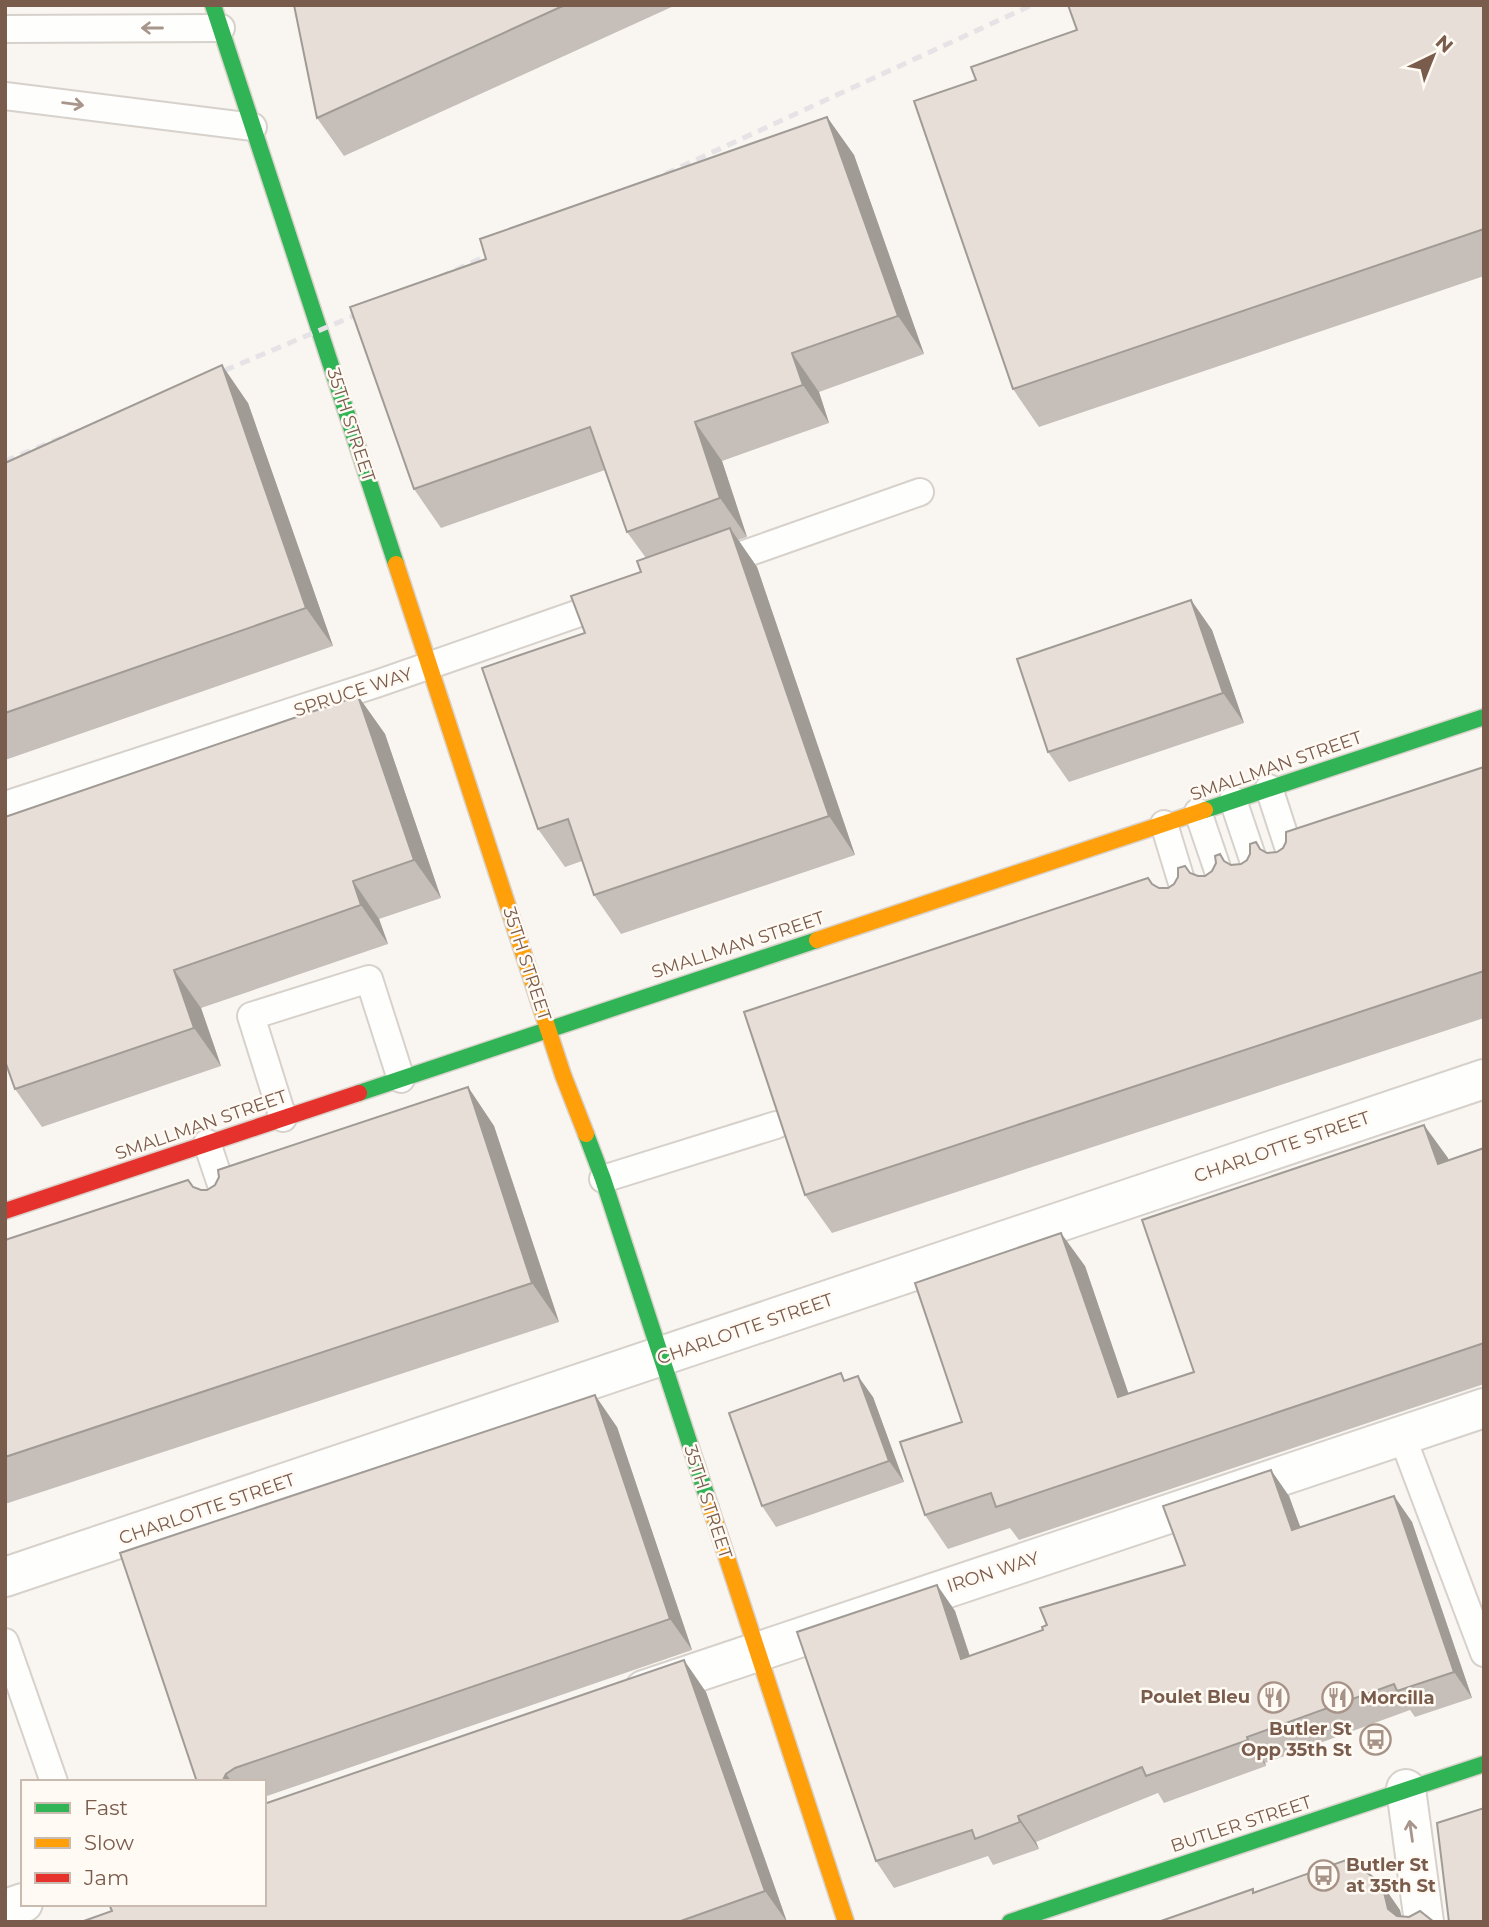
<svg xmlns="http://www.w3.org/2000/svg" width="1489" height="1927" viewBox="0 0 1489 1927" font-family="Montserrat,sans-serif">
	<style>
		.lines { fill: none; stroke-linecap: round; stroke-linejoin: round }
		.lane-casing { stroke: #d7d1cb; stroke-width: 30 }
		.street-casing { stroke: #d7d1cb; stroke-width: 42 }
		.fast-casing { stroke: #d9d2cb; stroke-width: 19 }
		.slow-casing { stroke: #d9d2cb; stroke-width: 19 }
		.jam-casing { stroke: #d9d2cb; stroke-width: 19 }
		.lane { stroke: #fefefd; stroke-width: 26 }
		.street { stroke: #fefefd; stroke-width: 38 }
		.fast { stroke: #30b455; stroke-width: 16 }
		.slow { stroke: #ff9f0a; stroke-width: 16 }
		.jam { stroke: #e5322d; stroke-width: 16 }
		.rail { stroke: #e6e3e7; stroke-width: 5; stroke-dasharray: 10 7; stroke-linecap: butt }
		.wall { fill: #c6bfb9 }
		.shaded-wall { fill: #a19b96 }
		.building { fill: #e6ded7; stroke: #a19b96; stroke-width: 2 }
		.oneway { stroke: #a8958b }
		.labels { text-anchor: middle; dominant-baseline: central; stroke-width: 5; stroke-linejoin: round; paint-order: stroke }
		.street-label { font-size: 18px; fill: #7a5c4d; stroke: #fffaf3 }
		.poi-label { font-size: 18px; font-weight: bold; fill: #7a5c4d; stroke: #fffaf3; text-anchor: end }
	</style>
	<rect width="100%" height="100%" fill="#f9f5f0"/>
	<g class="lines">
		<defs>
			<path id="lane" d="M5,29L221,28
				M5,96L253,127
				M716,564L920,492
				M1269,788L1297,874
				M1233,800L1262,886
				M5,805L379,683L611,602
				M1198,812L1227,897
				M1164,824L1188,903
				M283,1118L251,1016L369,979L401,1079
				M207,1143L230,1211
				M603,1179L776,1125
				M1402,1436L1484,1653
				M5,1642L54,1782"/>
			<path id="street" d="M5,1577L1484,1079
				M644,1690L1484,1408
				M1406,1789L1424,1922
				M5,1909L23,1903"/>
			<path id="fast" d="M213,5L396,564
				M1205,810L1484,717
				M359,1093L817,940
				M586,1134L603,1179L710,1506
				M1010,1922L1484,1764"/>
			<path id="slow" d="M396,564L563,1075L586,1134
				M817,940L1205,810
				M710,1506L846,1922"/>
			<path id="jam" d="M5,1211L359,1093"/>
		</defs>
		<use href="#lane" class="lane-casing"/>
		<use href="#street" class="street-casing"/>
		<use href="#fast" class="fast-casing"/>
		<use href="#slow" class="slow-casing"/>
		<use href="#jam" class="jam-casing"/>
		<use href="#lane" class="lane"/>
		<use href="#street" class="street"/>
		<use href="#fast" class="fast"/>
		<use href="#slow" class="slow"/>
		<use href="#jam" class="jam"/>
		<path class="rail" d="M650,181L1032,5
			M440,277L504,248
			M209,377L370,309
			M5,461L73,433"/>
	</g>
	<path class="wall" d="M294,5H676L344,156L317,118Z
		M1484,5V276L1039,427L1013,389Z
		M827,117L854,155L924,354L819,392L829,423L722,461L747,537L738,540L757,567L855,855L621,934L594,895L582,861L565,867L538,829L585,633L641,572L646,558L627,532L605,470L441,528L414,489L486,259Z
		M248,403L333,646L5,760V463Z
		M1191,600L1212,630L1244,723L1069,782L1048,752Z
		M358,696L385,734L441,898L379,919L388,944L201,1008L221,1066L42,1127L15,1089Z
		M1484,767V1018L832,1233L805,1195L1153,884L1159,888H1168L1190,873L1198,876H1205L1225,861L1231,865L1241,864L1261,849L1267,853L1277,852Z
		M468,1087L494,1126L559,1322L5,1504V1240L193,1187L201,1190H207L215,1185Z
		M1484,1148V1384L1019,1540L1010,1528L948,1549L925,1515L962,1422L1085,1266L1128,1394L1194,1372L1448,1158V1160Z
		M873,1397L904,1482L776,1527L762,1506Z
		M617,1427L692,1650L264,1797V1782H197Z
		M1289,1496L1300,1528L1394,1496L1412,1522L1472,1698L1415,1717L1410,1710L1265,1763L1266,1766L1164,1803L1158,1793L1036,1842L1039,1849L993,1865L988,1856L894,1888L876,1861L937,1585L955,1611L970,1656L1043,1630L1185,1565Z
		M706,1692L787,1922H81L112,1911Z"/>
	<path class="shaded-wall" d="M827,117L854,155L924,354L898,316Z
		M792,353L819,392L829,423L803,385Z
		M222,365L248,403L333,646L306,608Z
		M695,422L722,461L747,537L720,498Z
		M730,528L757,567L855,855L829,816Z
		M1191,600L1212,630L1244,723L1223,693Z
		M358,696L385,734L441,898L414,860Z
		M353,881L379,919L388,944L361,905Z
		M174,970L201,1008L221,1066L194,1028Z
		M468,1087L494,1126L559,1322L532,1283Z
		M1424,1125L1448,1158L1461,1197L1438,1164Z
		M1061,1233L1085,1266L1141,1430L1118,1397Z
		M858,1376L873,1397L904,1482L889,1461Z
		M595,1395L617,1427L692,1650L670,1619Z
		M1271,1470L1289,1496L1311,1556L1292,1530Z
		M1394,1496L1412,1522L1472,1698L1454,1672Z
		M937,1585L955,1611L979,1685L961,1659Z
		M684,1660L706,1692L787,1922L765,1891Z
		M1247,1737L1265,1763L1266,1766L1248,1740Z
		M226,1774L232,1782H222Z
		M1018,1816L1036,1842L1039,1849L1020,1822Z
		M1382,1884L1400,1910L1403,1922L1388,1909Z"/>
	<path class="building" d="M294,5H565L317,118Z
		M1068,5H1484V229L1013,389L914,101L976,80L971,67L1077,30Z
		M827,117L898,316L792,353L803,385L695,422L720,498L627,532L590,427L414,489L350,307L486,259L480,239Z
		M222,365L306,608L5,713V463Z
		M730,528L829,816L594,895L568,819L538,829L482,668L585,633L571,596L641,572L637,561Z
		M1191,600L1223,693L1048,752L1017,659Z
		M358,696L414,860L353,881L361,905L174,970L194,1028L15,1089L5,1061V817Z
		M1484,767V971L805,1195L744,1012L1148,878L1152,884L1159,888H1168L1174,884L1178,877V868L1185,866L1190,873L1198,876H1205L1212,871L1216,863L1215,856L1220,854L1224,861L1231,865L1241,864L1247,860L1250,854V844L1256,842L1260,849L1267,853L1277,852L1283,848L1286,842V832Z
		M468,1087L532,1283L5,1457V1240L188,1180L193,1187L201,1190H207L215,1185L219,1177L218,1170Z
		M1424,1125L1438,1164L1484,1148V1343L996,1507L991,1493L925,1515L900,1442L962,1422L915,1283L1061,1233L1118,1397L1194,1372L1142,1220Z
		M841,1373L844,1381L858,1376L889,1461L762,1506L729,1413Z
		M595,1395L670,1619L235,1768L226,1774L222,1782H197L120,1553Z
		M1271,1470L1292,1530L1394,1496L1454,1672L1397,1691L1394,1684L1247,1737L1248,1740L1146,1776L1142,1767L1018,1816L1020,1822L975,1839L972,1830L876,1861L797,1632L937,1585L961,1659L1043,1630L1042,1627L1047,1625L1040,1608L1185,1565L1163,1506Z
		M684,1660L765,1891L678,1922H81L112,1911L109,1904H264V1804Z
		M1484,1808V1922H1449L1437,1823Z
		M1349,1859L1382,1884L1388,1909L1397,1916L1409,1917L1420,1911L1434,1922H1158L1253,1889V1893Z"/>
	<defs><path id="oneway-shaft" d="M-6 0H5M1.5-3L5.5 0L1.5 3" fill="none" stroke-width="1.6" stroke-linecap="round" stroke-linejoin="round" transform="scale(1.75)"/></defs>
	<g class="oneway">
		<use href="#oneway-shaft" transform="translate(152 28) rotate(180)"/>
		<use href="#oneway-shaft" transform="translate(73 104) rotate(7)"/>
		<use href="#oneway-shaft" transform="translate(1411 1831) rotate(-98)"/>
	</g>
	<defs>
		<symbol id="restaurant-ring" viewBox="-11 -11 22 22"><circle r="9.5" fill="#fffaf3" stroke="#a69286" stroke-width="1.5"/><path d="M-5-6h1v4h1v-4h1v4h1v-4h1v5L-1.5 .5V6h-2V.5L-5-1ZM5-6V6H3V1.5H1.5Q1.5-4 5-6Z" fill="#a69286"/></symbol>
		<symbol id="bus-ring" viewBox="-11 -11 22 22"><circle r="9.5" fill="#fffaf3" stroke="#a69286" stroke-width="1.5"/><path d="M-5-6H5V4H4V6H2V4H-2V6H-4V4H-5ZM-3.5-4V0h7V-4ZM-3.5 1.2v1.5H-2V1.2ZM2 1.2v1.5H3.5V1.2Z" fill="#a69286"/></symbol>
	</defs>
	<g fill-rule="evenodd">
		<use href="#restaurant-ring" x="1256" y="1680" width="35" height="35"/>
		<use href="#restaurant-ring" x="1320" y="1680" width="35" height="35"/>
		<use href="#bus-ring" x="1358" y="1722" width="35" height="35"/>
		<use href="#bus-ring" x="1306" y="1858" width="35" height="35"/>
	</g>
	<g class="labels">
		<g class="street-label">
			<text transform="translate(351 425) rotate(72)">35TH STREET</text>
			<text transform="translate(353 692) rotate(-18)">SPRUCE WAY</text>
			<text transform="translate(1276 766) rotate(-19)">SMALLMAN STREET</text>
			<text transform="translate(738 945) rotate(-18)">SMALLMAN STREET</text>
			<text transform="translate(527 964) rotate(72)">35TH STREET</text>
			<text transform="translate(201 1125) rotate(-19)">SMALLMAN STREET</text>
			<text transform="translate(1282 1147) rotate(-19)">CHARLOTTE STREET</text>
			<text transform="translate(745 1329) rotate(-19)">CHARLOTTE STREET</text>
			<text transform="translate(708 1502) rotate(72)">35TH STREET</text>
			<text transform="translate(207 1509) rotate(-19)">CHARLOTTE STREET</text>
			<text transform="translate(993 1572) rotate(-18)">IRON WAY</text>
			<text transform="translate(1241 1824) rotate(-18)">BUTLER STREET</text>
		</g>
		<g class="poi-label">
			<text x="1250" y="1697">Poulet Bleu</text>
			<text x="1360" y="1698" text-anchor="start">Morcilla</text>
			<text x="1352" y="1729">Butler St<tspan x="1352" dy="21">Opp 35th St</tspan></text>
			<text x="1346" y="1865" text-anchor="start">Butler St<tspan x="1346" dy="21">at 35th St</tspan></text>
		</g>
	</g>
	<rect width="1489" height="1927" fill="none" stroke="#7a5c4d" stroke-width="14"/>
	<rect x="21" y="1780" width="245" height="126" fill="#fffaf3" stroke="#cabbb1" stroke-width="2"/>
	<rect x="35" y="1803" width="35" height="10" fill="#30b455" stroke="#cabbb1" stroke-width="2"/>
	<text x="84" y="1815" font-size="21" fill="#7a5c4d">Fast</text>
	<rect x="35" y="1838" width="35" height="10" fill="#ff9f0a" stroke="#cabbb1" stroke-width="2"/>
	<text x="84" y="1850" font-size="21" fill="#7a5c4d">Slow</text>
	<rect x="35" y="1873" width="35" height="10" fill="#e5322d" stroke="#cabbb1" stroke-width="2"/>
	<text x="84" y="1885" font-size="21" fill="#7a5c4d">Jam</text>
	<g transform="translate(1433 56) rotate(43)" stroke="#fffaf3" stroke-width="5" paint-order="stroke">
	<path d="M0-5L12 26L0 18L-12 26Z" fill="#7a5c4d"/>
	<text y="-10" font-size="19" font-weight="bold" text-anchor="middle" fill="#7a5c4d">N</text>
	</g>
</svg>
